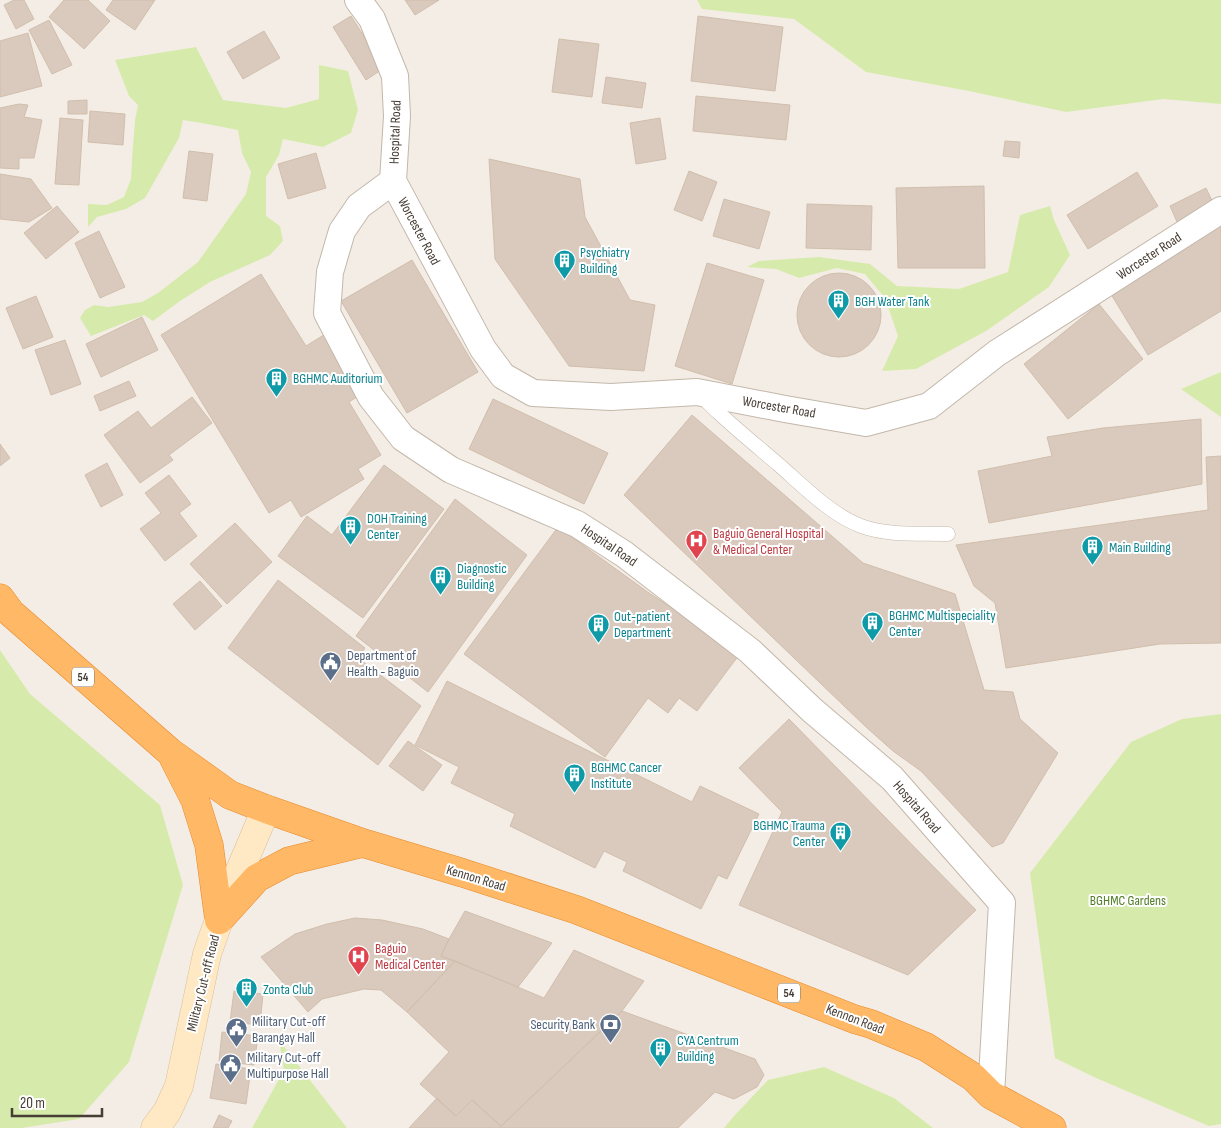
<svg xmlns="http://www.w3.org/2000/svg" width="1221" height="1128" viewBox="0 0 1221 1128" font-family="'Sofia Sans Condensed',sans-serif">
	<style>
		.green { fill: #d6ebab }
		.building { fill: #d9cabd; stroke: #d1beac }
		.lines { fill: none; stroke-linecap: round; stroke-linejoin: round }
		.lane-casing { stroke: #c3b7aa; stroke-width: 15 }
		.street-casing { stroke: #c3b7aa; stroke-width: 28 }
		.secondary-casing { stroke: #dabe94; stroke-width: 29 }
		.highway-casing { stroke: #e78a2c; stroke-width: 29 }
		.lane { stroke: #fff; stroke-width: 14 }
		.street { stroke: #fff; stroke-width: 26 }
		.secondary { stroke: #ffe9c4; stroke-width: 28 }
		.highway { stroke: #ffb865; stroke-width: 28 }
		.labels { text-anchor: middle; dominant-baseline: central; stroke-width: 4; stroke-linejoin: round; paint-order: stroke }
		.shield { fill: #fff; stroke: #7e7771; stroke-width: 1 }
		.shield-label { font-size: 12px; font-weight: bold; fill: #463d34 }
		.street-label { font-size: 14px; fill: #463d34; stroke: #fff }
		.culture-label { font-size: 14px; fill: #0d838f; stroke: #fff; text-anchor: start }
		.health-label { font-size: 14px; fill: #be3a42; stroke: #fff; text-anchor: start }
		.service-label { font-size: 14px; fill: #4e5e75; stroke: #fff; text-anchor: start }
		.park-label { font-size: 14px; fill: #507c24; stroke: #fff }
	</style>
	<rect width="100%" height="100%" fill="#f4ede5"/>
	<path class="green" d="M697,0H1221V104L1163,99L1066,112L969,91L866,72L794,19L702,9Z
		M196,47L223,100L286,108L319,99V65L348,71L358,110L351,133L323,147L283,139L279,155L266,177V216L280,226L283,241L270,255L210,282L180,301L153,321L144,315L91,336L80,318L85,310L94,305L108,307L142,302L158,293L198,262L246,194L251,172L242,153L238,130L202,123L183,120L179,138L145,198L126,209L97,217L88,227V204L107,205L124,197L131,179L132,159L135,120L138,105L129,96L115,60Z
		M1050,206L1054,220L1070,255L1049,287L986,331L916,369L882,371L898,336L885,298L865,274L837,268L799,278L776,269L747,267L759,261L819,257L870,264L897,286L959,289L1008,272L1020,215Z
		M1221,372V417L1181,389Z
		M0,650L30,694L160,805L183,885L129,1062L79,1119L22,1128H0Z
		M1221,714V1124L1209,1126L1096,1078L1055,1058L1030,873L1131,742L1182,719Z
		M279,1040L347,1128H252L284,1070Z
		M824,1067L894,1098L933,1128H724L734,1116L768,1080Z"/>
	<path class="building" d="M14,0H24L34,19L16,29L4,5Z
		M64,0H88L110,21L84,49L49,17Z
		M113,0H155L135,30L106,10Z
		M405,0H439L415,15Z
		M351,16L384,68L366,80L333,27Z
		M698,16L783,27L775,91L691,81Z
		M49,20L72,65L52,74L29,30Z
		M264,31L280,58L243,79L227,52Z
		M28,33L42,86L0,97V41Z
		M559,39L599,44L592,97L552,92Z
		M606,77L646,83L642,108L602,103Z
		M696,96L790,105L786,140L693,131Z
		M87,100V114H68V101Z
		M19,104L28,105L24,117L42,120L34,158H19V169L0,168V108Z
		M90,111L125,114L123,145L88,142Z
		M60,118L83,120L79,185L55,184Z
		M660,118L666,159L636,164L630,123Z
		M1005,141L1020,142L1019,158L1003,156Z
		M189,151L213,154L207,201L183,198Z
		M316,153L326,188L288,199L278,164Z
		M489,159L580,179L585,217L630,300L655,305L644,371L569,366L495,259Z
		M689,171L717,182L702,221L674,210Z
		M1137,172L1158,206L1088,249L1067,215Z
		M0,174L31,179L52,208L29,222L0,219Z
		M984,186L985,268H898L896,188Z
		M1206,188L1215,207L1178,224L1170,206Z
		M724,199L770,212L759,249L713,236Z
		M807,204L872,206L871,250L806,248Z
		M57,206L79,232L46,259L24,233Z
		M1221,217V311L1148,355L1106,286Z
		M99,231L125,287L100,298L75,243Z
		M412,260L478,372L407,413L341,301Z
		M707,263L764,280L732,384L675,366Z
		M797 315a42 42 0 1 1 84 0a42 42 0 1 1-84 0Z
		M261,274L306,346L327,333L363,393L349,402L381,455L358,469L364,479L301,517L291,500L269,513L161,335Z
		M36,296L53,337L23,349L6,308Z
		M1099,304L1143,359L1068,419L1024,364Z
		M142,317L158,350L101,377L86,344Z
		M65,340L81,384L51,395L35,350Z
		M129,381L136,396L100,411L94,396Z
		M192,397L212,423L169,455L173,460L140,483L104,435L138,411L151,428Z
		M493,399L608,453L584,504L469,449Z
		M692,415L863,563L955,594L984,690L1013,692L1020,719L1058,753L1003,843L992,847L921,771L893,751L866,727L624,495Z
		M1201,419L1202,484L989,523L978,471L1052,456L1047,437L1103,428Z
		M0,444L10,458L0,466Z
		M1221,456V643L1160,644L1006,668L995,603L974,586L956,545L1208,510L1206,457Z
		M107,463L123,495L101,507L85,475Z
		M384,465L444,509L363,618L278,556L307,516L332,535Z
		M169,475L191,504L179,513L197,536L165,561L140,529L161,513L145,493Z
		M455,499L527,555L428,692L356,636Z
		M235,523L272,562L227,604L190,564Z
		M558,527L649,593L707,631L739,655L697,711L679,698L668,713L648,698L605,757L464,654Z
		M278,580L365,648L358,658L421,706L378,765L228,648Z
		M200,581L222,606L195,630L173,604Z
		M447,681L692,802L700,786L759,814L727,879L718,875L701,909L623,871L627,862L604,851L595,868L510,826L515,814L451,783L459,767L415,745Z
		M789,719L976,910L908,975L739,905L782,812L739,768Z
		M408,741L442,765L423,791L389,766Z
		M465,911L552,943L518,987L441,956L449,939Z
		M355,918L382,920L423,929L449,939L441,956L455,961L407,1012L381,990L364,989L322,999L308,1012L261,957L295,934L327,924Z
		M574,950L644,981L622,1011L501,1126L472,1100L456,1116L420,1084L449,1052L407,1012L455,961L544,998Z
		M234,991L263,994L260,1025L230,1022Z
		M622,1011L755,1059L764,1075L757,1087L734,1099L715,1092L678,1128H499Z
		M222,1032L258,1036L254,1065L219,1061Z
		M216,1064L251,1069L246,1104L210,1098Z
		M437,1098L456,1116L472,1100L501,1126L499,1128H409Z
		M219,1115L232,1121L228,1128H213Z"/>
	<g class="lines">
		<defs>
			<path id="lane" d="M701,396C707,401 712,407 718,412C737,430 758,447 778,464C802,485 831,515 861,526C888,536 919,533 948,534"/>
			<path id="street" d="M358,0L372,19L395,76L397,116L393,181L359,206L342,231L330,272L327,313L371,397L403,438L451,470L577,524L624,554L750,651L812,710L892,778L1002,903L991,1095
				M393,181L483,349L503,376L533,393L611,397L697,392L785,409L866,423L929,406L997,353L1221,210"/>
			<path id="secondary" d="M155,1128L167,1112L179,1086L207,954L219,920L266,809"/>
			<path id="highway" d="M0,598L11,613L170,752L230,795L266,809L363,843L463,873L577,910L854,1019L871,1024L926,1047L973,1077L991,1095L1052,1128
				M173,757L195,800L209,845L219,920
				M219,920L257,878L289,861L363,843"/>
		</defs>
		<use href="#lane" class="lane-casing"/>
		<use href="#street" class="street-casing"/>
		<use href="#secondary" class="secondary-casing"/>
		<use href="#highway" class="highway-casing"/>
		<use href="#lane" class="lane"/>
		<use href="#street" class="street"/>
		<use href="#secondary" class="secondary"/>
		<use href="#highway" class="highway"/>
	</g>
	<defs>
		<symbol id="building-pin" viewBox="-11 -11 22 30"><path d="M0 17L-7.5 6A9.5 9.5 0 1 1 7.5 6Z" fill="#0f9aa8" stroke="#fff"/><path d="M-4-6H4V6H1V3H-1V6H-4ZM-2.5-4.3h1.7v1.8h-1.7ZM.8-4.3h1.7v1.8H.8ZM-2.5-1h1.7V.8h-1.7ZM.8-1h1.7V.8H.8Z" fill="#fff"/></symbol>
		<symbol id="hospital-pin" viewBox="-11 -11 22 30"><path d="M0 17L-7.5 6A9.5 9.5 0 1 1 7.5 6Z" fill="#e0444e" stroke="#fff"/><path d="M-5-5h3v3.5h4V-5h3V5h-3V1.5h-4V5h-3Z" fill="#fff"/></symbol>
		<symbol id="civic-pin" viewBox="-11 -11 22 30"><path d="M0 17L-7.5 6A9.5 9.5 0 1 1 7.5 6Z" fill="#5c6f8a" stroke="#fff"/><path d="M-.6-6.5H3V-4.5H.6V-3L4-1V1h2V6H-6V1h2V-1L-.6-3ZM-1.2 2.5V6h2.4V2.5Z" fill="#fff"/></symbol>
		<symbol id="bank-pin" viewBox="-11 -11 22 30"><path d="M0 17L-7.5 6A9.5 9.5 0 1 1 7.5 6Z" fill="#5c6f8a" stroke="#fff"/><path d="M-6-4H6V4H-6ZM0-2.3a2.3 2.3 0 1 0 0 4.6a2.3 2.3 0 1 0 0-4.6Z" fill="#fff"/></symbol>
	</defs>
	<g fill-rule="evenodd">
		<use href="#building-pin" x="552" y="248" width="25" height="34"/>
		<use href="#building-pin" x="826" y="288" width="25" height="34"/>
		<use href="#building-pin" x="264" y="366" width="25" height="34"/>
		<use href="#building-pin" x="338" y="514" width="25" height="34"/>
		<use href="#hospital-pin" x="684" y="528" width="25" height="34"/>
		<use href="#building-pin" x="1080" y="534" width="25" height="34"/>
		<use href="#building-pin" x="428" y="564" width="25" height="34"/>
		<use href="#building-pin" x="860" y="610" width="25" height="34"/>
		<use href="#building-pin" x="586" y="612" width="25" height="34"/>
		<use href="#civic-pin" x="318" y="650" width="25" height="34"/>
		<use href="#building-pin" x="562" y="762" width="25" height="34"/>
		<use href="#building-pin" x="828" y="820" width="25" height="34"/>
		<use href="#hospital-pin" x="346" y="944" width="25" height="34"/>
		<use href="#building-pin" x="234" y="976" width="25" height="34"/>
		<use href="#bank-pin" x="598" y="1012" width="25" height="34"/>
		<use href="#civic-pin" x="224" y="1016" width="25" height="34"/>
		<use href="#building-pin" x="648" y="1036" width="25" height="34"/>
		<use href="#civic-pin" x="218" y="1052" width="25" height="34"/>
	</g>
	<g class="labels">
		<g class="shield">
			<rect x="72" y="667.5" width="22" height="19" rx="4"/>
			<rect x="778" y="983.5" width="22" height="19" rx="4"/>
		</g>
		<g class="shield-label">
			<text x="83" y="677">54</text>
			<text x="789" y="993">54</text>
		</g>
		<g class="street-label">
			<text transform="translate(395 132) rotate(-88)">Hospital Road</text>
			<text transform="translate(419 231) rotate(62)">Worcester Road</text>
			<text transform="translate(1149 256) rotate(-33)">Worcester Road</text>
			<text transform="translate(779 407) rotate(10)">Worcester Road</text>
			<text transform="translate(609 545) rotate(34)">Hospital Road</text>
			<text transform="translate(917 807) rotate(49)">Hospital Road</text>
			<text transform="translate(476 878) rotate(17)">Kennon Road</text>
			<text transform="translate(203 983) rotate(-76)">Military Cut-off Road</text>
			<text transform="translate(855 1019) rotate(21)">Kennon Road</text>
		</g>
		<g class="culture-label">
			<text x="580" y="252">Psychiatry<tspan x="580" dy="16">Building</tspan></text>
			<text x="855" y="301">BGH Water Tank</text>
			<text x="293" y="378">BGHMC Auditorium</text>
			<text x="367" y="518">DOH Training<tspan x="367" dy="16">Center</tspan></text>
			<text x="1109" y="547">Main Building</text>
			<text x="457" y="568">Diagnostic<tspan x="457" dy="16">Building</tspan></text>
			<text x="889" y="615">BGHMC Multispeciality<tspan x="889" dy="16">Center</tspan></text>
			<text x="614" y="616">Out-patient<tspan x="614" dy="16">Department</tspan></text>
			<text x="591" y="767">BGHMC Cancer<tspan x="591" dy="16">Institute</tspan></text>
			<text x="825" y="825" text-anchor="end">BGHMC Trauma<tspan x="825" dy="16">Center</tspan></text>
			<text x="263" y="989">Zonta Club</text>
			<text x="677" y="1040">CYA Centrum<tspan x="677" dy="16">Building</tspan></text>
		</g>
		<g class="health-label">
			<text x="713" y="533">Baguio General Hospital<tspan x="713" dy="16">&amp; Medical Center</tspan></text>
			<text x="375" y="948">Baguio<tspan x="375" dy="16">Medical Center</tspan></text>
		</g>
		<g class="service-label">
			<text x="347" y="655">Department of<tspan x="347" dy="16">Health - Baguio</tspan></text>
			<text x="252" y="1021">Military Cut-off<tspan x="252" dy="16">Barangay Hall</tspan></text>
			<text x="595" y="1024" text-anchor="end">Security Bank</text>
			<text x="247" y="1057">Military Cut-off<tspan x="247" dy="16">Multipurpose Hall</tspan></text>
		</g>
		<g class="park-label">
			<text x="1128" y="900">BGHMC Gardens</text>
		</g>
	</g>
	<path d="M12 1108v8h90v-8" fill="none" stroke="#463d34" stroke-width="2.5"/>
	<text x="20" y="1108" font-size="15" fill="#463d34" stroke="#ffffff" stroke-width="4" paint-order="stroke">20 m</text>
</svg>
